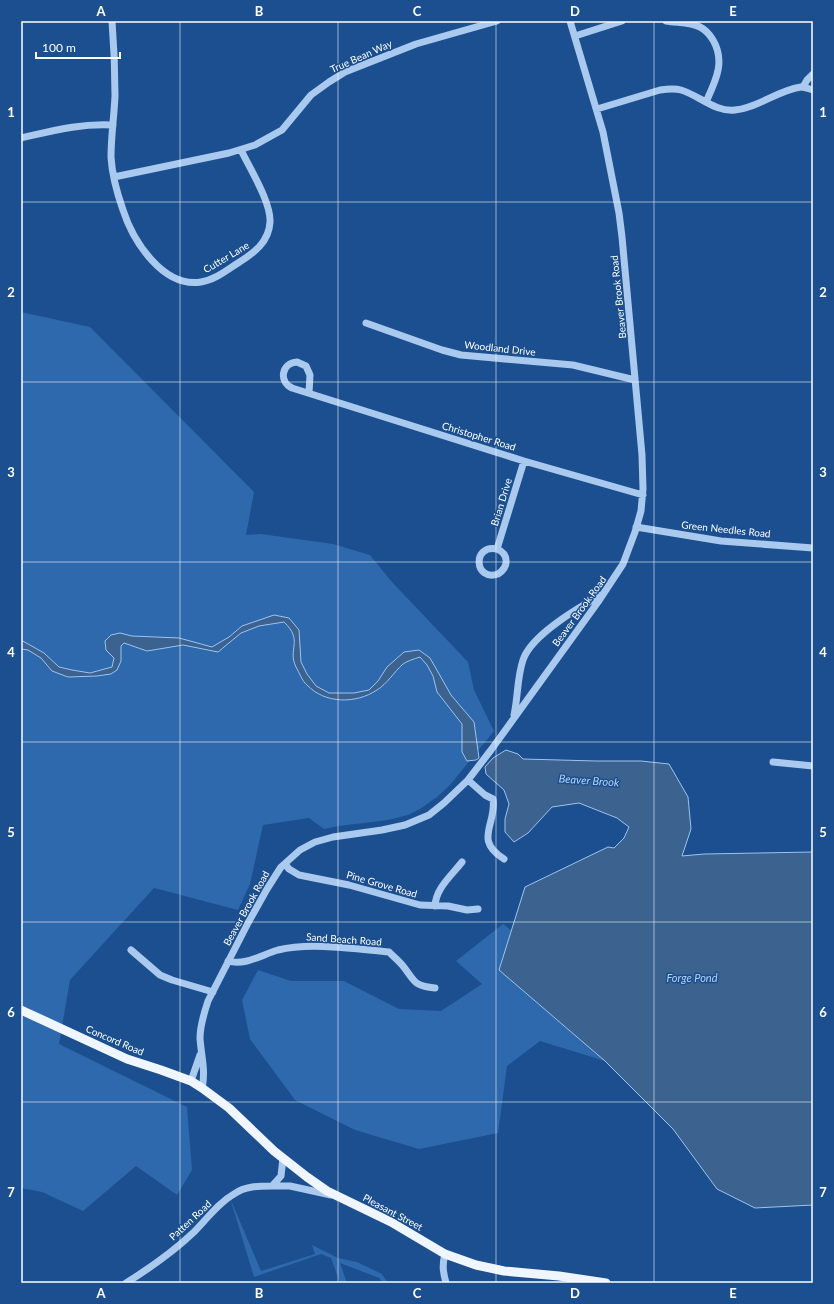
<svg xmlns="http://www.w3.org/2000/svg" width="834" height="1304" viewBox="0 0 834 1304" font-family="Lato,sans-serif">
	<style>
		.green { fill: #2e69ad }
		.water { fill: #3c6290; stroke: #9cc4f0 }
		.lines { fill: none; stroke-linecap: round; stroke-linejoin: round }
		.minor { stroke: #a9c9ee; stroke-width: 7 }
		.major { stroke: #f0f6ff; stroke-width: 9 }
		.grid { fill: none; stroke: #fff; stroke-width: 1; stroke-opacity: 0.55 }
		.labels { text-anchor: middle; dominant-baseline: central; stroke-width: 3; stroke-linejoin: round; paint-order: stroke }
		.street-label { font-size: 10px; fill: #fff; stroke: #1b4f8f }
		.water-label { font-size: 11px; font-style: italic; fill: #b5d3f5; stroke: #1b4f8f }
		.neatline { fill: none; stroke: #fff; stroke-width: 1.5 }
		.grid-label { font-size: 13px; text-anchor: middle; font-weight: bold; fill: #fff }
	</style>
	<rect width="100%" height="100%" fill="#1b4f8f"/>
	<path class="green" d="M21,312L90,327L254,492L246,535L261,534L333,544L370,555L391,581L468,662L474,690L494,731L450,785L437,797L420,809L408,815L388,820L339,826L324,829L309,818L263,825L250,884L238,910L154,888L70,980L59,1044L187,1107L192,1170L177,1195L136,1166L83,1211L42,1192L21,1188Z
		M503,924L512,931L499,970L605,1061L540,1041L507,1066L498,1133L419,1149L355,1130L295,1100L250,1039L242,1000L258,970L291,981H344L399,1009L441,1011L482,984L456,961Z
		M230,1198L261,1271L315,1254L312,1245L338,1258L357,1262L382,1274L388,1283H383L379,1278L340,1263L347,1283H340L331,1258L321,1254L254,1277Z"/>
	<path class="water" d="M274,615L289,618L299,630L301,662L307,674L316,686L329,693H354L369,690L378,681L387,667L404,652L419,650L430,658L451,695L474,722L479,758L476,760L467,761L462,752V724L437,692L433,676L427,665L420,657C414,659 407,661 403,664C394,672 387,684 377,690C356,704 325,704 307,685C302,681 299,672 296,667C287,649 304,641 284,622L259,626L241,633L218,652L183,645L147,651L124,643L121,646V661L117,670L111,674L97,676L68,677L52,671L41,658L28,650L21,649V640L44,653L59,667L72,670L90,673L112,667L114,658L106,650L105,641L111,635L120,633L132,636L179,638L212,647L229,637L242,626Z
		M506,750L518,754L523,759L596,761H641L669,764L688,797L691,829L682,856L704,854L813,852V1205L755,1208L717,1189L673,1129L605,1061L499,970L525,887L608,847L614,848L624,838L629,827L617,818L579,803L552,807L528,833L514,842L505,832V819L509,804L504,790L486,774L485,767L493,758Z"/>
	<g class="lines">
		<path class="minor" d="M112,21C114,46 115,71 115,96C114,117 111,137 111,157C112,175 117,193 123,210C133,241 163,288 201,282C215,280 227,270 238,263C254,253 269,242 270,222C271,202 250,169 241,150
			M666,21C677,23 690,22 700,27C706,30 710,35 713,40C726,62 715,82 706,102
			M575,36L622,21
			M803,87L807,80L813,74
			M597,109L660,90C667,89 674,88 681,90C700,96 715,112 735,110C758,108 778,90 801,87C805,87 809,89 813,90
			M21,138C52,131 81,123 113,125
			M114,177L229,153L255,145L282,130L311,95L329,82L345,72L416,44L497,21
			M366,323L442,350L461,355L573,365L635,380
			M309,393L310,375L306,366L297,362C282,363 278,381 292,388L524,461L643,495
			M636,527L721,541L813,548
			M497,549C509,554 509,567 498,574C474,582 472,544 497,549L524,461
			M514,715C518,697 517,678 523,660C531,635 581,606 603,594
			M773,762L813,766
			M468,780L485,795L493,799C497,824 473,840 504,859
			M285,864L289,869L299,875L349,885L420,905L448,906L467,910L478,909
			M435,906C436,888 451,876 462,862
			M131,950L160,975L172,980L213,992
			M228,961C245,966 261,955 278,950C310,942 356,949 389,952C394,957 399,961 403,966C415,981 413,986 435,988
			M191,1081L200,1055
			M202,1088C206,1071 201,1055 200,1038C200,1026 204,1013 208,1001L248,923L267,889L281,867L300,850L315,842L333,837L382,830L405,825L429,815L444,803L468,780L491,750L598,602L623,564L635,532L641,511L643,489L642,455L622,237L619,213L603,132L570,21
			M272,1186H290L331,1195
			M445,1254C442,1265 443,1272 446,1283
			M126,1283C150,1268 174,1251 194,1232C207,1219 218,1203 234,1194C245,1186 259,1186 272,1186L281,1176L283,1158"/>
		<path class="major" d="M21,1010L127,1059L161,1070L191,1081L202,1088L229,1108L274,1151L307,1177L327,1191L391,1222L445,1254L476,1265L504,1271L559,1276L606,1283"/>
	</g>
	<path class="grid" d="M180,21V1283M338,21V1283M496,21V1283M654,21V1283M21,202H813M21,382H813M21,562H813M21,742H813M21,922H813M21,1102H813"/>
	<g class="labels">
		<g class="street-label">
			<text transform="translate(361 56) rotate(-24)">True Bean Way</text>
			<text transform="translate(226 257) rotate(-31)">Cutter Lane</text>
			<text transform="translate(618 297) rotate(-96)">Beaver Brook Road</text>
			<text transform="translate(500 348) rotate(6)">Woodland Drive</text>
			<text transform="translate(479 436) rotate(17)">Christopher Road</text>
			<text transform="translate(501 502) rotate(-73)">Brian Drive</text>
			<text transform="translate(726 529) rotate(6)">Green Needles Road</text>
			<text transform="translate(579 611) rotate(-54)">Beaver Brook Road</text>
			<text transform="translate(382 884) rotate(16)">Pine Grove Road</text>
			<text transform="translate(246 908) rotate(-61)">Beaver Brook Road</text>
			<text transform="translate(344 939) rotate(4)">Sand Beach Road</text>
			<text transform="translate(115 1040) rotate(23)">Concord Road</text>
			<text transform="translate(393 1212) rotate(28)">Pleasant Street</text>
			<text transform="translate(190 1220) rotate(-43)">Patten Road</text>
		</g>
		<g class="water-label">
			<text transform="translate(589 780) rotate(4)">Beaver Brook</text>
			<text x="692" y="977">Forge Pond</text>
		</g>
	</g>
	<rect width="834" height="1304" fill="none" stroke="#1b4f8f" stroke-width="44"/>
	<path d="M36 52v6h84v-6" fill="none" stroke="#ffffff" stroke-width="2"/>
	<text x="42" y="52" font-size="12" fill="#ffffff" stroke="#1b4f8f" stroke-width="3" paint-order="stroke">100 m</text>
	<rect x="22" y="22" width="790" height="1260" class="neatline"/>
	<g class="grid-label">
		<text x="101" y="16">A</text>
		<text x="259" y="16">B</text>
		<text x="417" y="16">C</text>
		<text x="575" y="16">D</text>
		<text x="733" y="16">E</text>
		<text x="11" y="117">1</text>
		<text x="823" y="117">1</text>
		<text x="11" y="297">2</text>
		<text x="823" y="297">2</text>
		<text x="11" y="477">3</text>
		<text x="823" y="477">3</text>
		<text x="11" y="657">4</text>
		<text x="823" y="657">4</text>
		<text x="11" y="837">5</text>
		<text x="823" y="837">5</text>
		<text x="11" y="1017">6</text>
		<text x="823" y="1017">6</text>
		<text x="11" y="1197">7</text>
		<text x="823" y="1197">7</text>
		<text x="101" y="1298">A</text>
		<text x="259" y="1298">B</text>
		<text x="417" y="1298">C</text>
		<text x="575" y="1298">D</text>
		<text x="733" y="1298">E</text>
	</g>
</svg>
